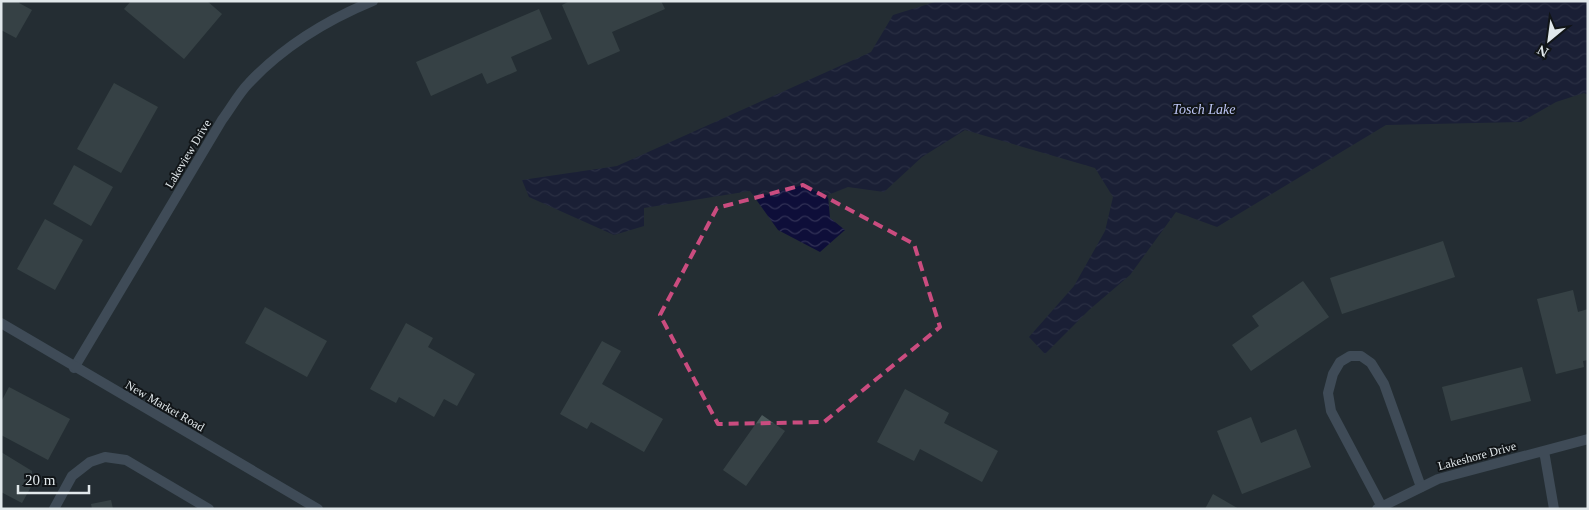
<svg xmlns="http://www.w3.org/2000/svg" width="1589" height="510" viewBox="0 0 1589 510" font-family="Georgia,serif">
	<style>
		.water { fill: url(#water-waves) }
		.building { fill: #4c5a5b }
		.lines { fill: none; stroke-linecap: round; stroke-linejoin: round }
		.service { stroke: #5f6f83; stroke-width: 10 }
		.minor { stroke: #5f6f83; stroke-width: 10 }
		.tertiary { stroke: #5f6f83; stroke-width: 10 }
		.marked { fill: none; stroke: #ca4c7f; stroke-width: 4; stroke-dasharray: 10 6; stroke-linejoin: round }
		.labels { text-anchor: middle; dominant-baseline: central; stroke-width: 4; stroke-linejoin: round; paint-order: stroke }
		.street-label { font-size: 12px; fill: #e1e8eb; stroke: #111518 }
		.water-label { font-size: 14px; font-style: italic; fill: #bdc5f4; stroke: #111518 }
	</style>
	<defs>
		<pattern id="water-waves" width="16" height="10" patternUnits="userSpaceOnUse" patternTransform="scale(1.25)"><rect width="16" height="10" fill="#0e0e39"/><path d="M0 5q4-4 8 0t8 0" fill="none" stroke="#313156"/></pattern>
	</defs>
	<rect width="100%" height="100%" fill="#242e33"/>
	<path class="water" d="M938,1H1588V95L1584,93L1556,102L1521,122L1386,125L1217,227L1176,212L1130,275L1089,310L1045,354L1029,337L1074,286L1105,231L1113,197L1095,168L965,130L922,157L884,192L848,187L828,195L830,218L845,230L820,252L778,230L750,191L644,208V226L614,235L529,197L522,180L617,166L871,52L893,15Z"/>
	<path class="building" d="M1,1H20L19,3L32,10L16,38L1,30Z
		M131,1H207L222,14L184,59L124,9Z
		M570,1H661L665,9L612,32L620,51L588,65L562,5Z
		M539,9L552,39L511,57L517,71L487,84L482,73L431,96L416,62Z
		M114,83L158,107L121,173L77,149Z
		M74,165L113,187L91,226L53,204Z
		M45,219L83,240L55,290L17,269Z
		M1443,241L1455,277L1342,314L1330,278Z
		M1303,281L1329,317L1251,371L1232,345L1259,326L1252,316Z
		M1573,290L1578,312L1588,309V360L1583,361L1584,367L1556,374L1537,299Z
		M265,307L327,341L307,377L245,343Z
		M406,323L433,338L428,347L475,374L457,406L444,399L434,417L399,397L396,403L370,389Z
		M602,341L621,351L602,384L663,419L644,452L591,422L587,429L560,414Z
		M1522,367L1531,401L1451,421L1442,387Z
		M9,387L70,419L48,460L1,435V402Z
		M905,389L949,413L944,423L998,451L982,482L920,449L914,461L877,442Z
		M762,415L785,431L746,486L723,470Z
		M1251,417L1261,443L1296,429L1311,467L1242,494L1217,431Z
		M1,452L32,471V485L22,503L1,492Z
		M1213,494L1239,509H1205Z
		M111,500L113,509H92L91,504Z"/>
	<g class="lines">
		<path class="service" d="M1382,507L1331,411L1328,393L1333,374L1340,362L1350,356H1361L1371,363L1384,384L1421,487
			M54,509L72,476L90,462L105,457L126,460L209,509"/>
		<path class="minor" d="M74,368L222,120C231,108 239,93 249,83C283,47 327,20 373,1
			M1544,451L1554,509
			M1377,509L1438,479L1588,439"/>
		<path class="tertiary" d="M1,323L318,509"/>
	</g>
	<path d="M0 0H1589V510H0ZM803,185L914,244L940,327L824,422L718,424L660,315L717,208Z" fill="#242e33" fill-opacity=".55" fill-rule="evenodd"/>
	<path class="marked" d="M803,185L914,244L940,327L824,422L718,424L660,315L717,208Z"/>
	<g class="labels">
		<g class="street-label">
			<text transform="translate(188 154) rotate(-59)">Lakeview Drive</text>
			<text transform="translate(165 406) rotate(30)">New Market Road</text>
			<text transform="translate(1477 456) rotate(-15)">Lakeshore Drive</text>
		</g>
		<g class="water-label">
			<text x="1204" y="109">Tosch Lake</text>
		</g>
	</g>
	<rect width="1589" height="510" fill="none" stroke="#e1e8eb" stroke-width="5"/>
	<g transform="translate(1549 40) rotate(209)" stroke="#111518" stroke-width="4" paint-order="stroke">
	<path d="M0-4L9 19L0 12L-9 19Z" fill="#e1e8eb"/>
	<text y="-8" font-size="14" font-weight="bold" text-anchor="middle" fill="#e1e8eb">N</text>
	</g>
	<path d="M18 485v8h71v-8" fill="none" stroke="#e1e8eb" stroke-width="2.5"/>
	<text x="25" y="485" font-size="15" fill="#e1e8eb" stroke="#111518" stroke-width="4" paint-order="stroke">20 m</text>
</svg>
